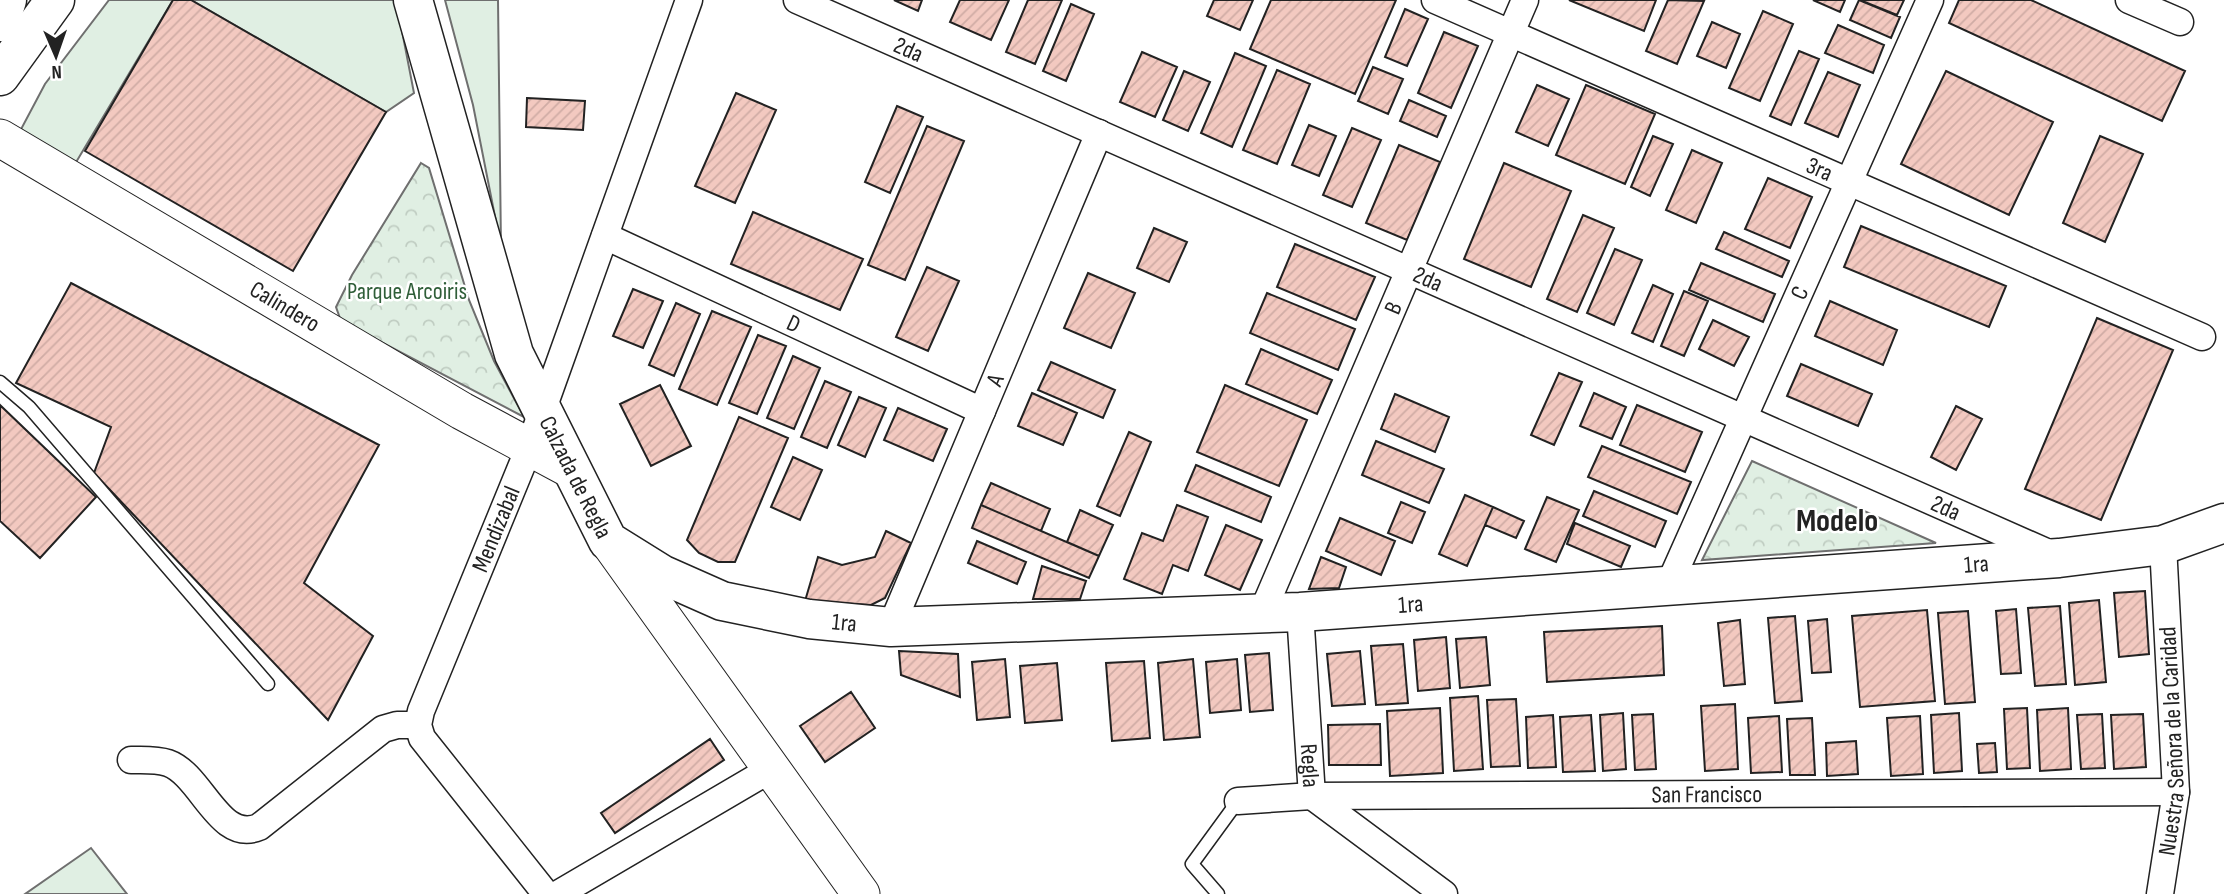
<svg xmlns="http://www.w3.org/2000/svg" width="2224" height="894" viewBox="0 0 2224 894" font-family="'Sofia Sans Condensed',sans-serif">
	<style>
		.grass { fill: #e0efe3; stroke: #6f6f6f; stroke-width: 2 }
		.forest { fill: url(#forest-crowns); stroke: #6f6f6f; stroke-width: 2 }
		.building { fill: url(#building-hatch); stroke: #222; stroke-width: 2 }
		.lines { fill: none; stroke-linecap: round; stroke-linejoin: round }
		.service-casing { stroke: #222; stroke-width: 15 }
		.minor-casing { stroke: #222; stroke-width: 29 }
		.secondary-casing { stroke: #222; stroke-width: 39 }
		.primary-casing { stroke: #222; stroke-width: 41 }
		.service { stroke: #fff; stroke-width: 12 }
		.minor { stroke: #fff; stroke-width: 26 }
		.secondary { stroke: #fff; stroke-width: 37 }
		.primary { stroke: #fff; stroke-width: 38 }
		.labels { text-anchor: middle; dominant-baseline: central; stroke-width: 5; stroke-linejoin: round; paint-order: stroke }
		.street-label { font-size: 24px; fill: #222; stroke: #fff }
		.park-label { font-size: 24px; fill: #2f5e38; stroke: #fff }
		.district-label { font-size: 32px; font-weight: bold; fill: #222; stroke: #fff }
	</style>
	<defs>
		<pattern id="forest-crowns" width="20" height="18" patternUnits="userSpaceOnUse" patternTransform="scale(1.75)"><rect width="20" height="18" fill="#e0efe3"/><path d="M2 6a3 3 0 1 1 6 0M12 15a3 3 0 1 1 6 0" fill="none" stroke="#c0cdc2"/></pattern>
		<pattern id="building-hatch" width="6" height="6" patternUnits="userSpaceOnUse" patternTransform="scale(1.75)"><rect width="6" height="6" fill="#f3c9c0"/><path d="M-1 1l2-2M0 6l6-6M5 7l2-2" fill="none" stroke="#d0aca5"/></pattern>
	</defs>
	<rect width="100%" height="100%" fill="#fff"/>
	<path class="grass" d="M109,0H173L75,164L19,133L45,84Z
		M191,0H396L414,93L386,112Z
		M445,0H498L501,247L473,105Z
		M91,848L127,894H25Z"/>
	<path class="forest" d="M421,163L429,168L469,300L494,361L524,417L341,321L336,307L352,275Z
		M1752,461L1936,543L1702,560Z"/>
	<path class="building" d="M173,0H191L386,112L293,271L85,151Z
		M894,0H922L918,11Z
		M960,0H1009L991,40L950,22Z
		M1028,0H1062L1035,64L1006,52Z
		M1214,0H1253L1240,30L1207,16Z
		M1271,0H1396L1355,94L1250,49Z
		M1569,0H1656L1644,31Z
		M1668,0L1704,1L1677,64L1646,51Z
		M1813,0H1845L1840,12Z
		M1859,0L1900,17L1891,38L1850,20Z
		M1860,0H1904L1897,15Z
		M1959,0H2031L2185,71L2162,121L1949,23Z
		M1071,4L1094,14L1066,81L1043,71Z
		M1405,9L1428,19L1407,66L1385,57Z
		M1763,11L1793,24L1760,101L1729,88Z
		M1712,22L1740,34L1726,68L1697,56Z
		M1838,25L1884,45L1873,73L1825,53Z
		M1444,32L1478,46L1451,108L1418,93Z
		M1799,51L1819,59L1791,125L1770,116Z
		M1142,52L1177,67L1155,117L1120,102Z
		M1235,53L1266,66L1232,147L1201,133Z
		M1373,67L1403,79L1388,114L1358,101Z
		M1277,70L1310,84L1277,164L1243,150Z
		M1184,71L1210,82L1188,131L1163,120Z
		M1946,71L2053,122L2009,215L1901,164Z
		M1828,72L1860,85L1838,137L1805,123Z
		M1537,85L1569,99L1548,146L1516,132Z
		M1586,85L1655,114L1625,184L1556,155Z
		M736,93L776,110L735,203L695,186Z
		M527,98L585,101L583,130L526,127Z
		M1409,100L1446,116L1437,137L1400,121Z
		M897,106L923,117L890,193L865,182Z
		M1309,125L1336,136L1319,176L1292,165Z
		M927,126L964,141L905,280L868,265Z
		M1352,128L1381,140L1352,207L1323,195Z
		M1653,136L1673,144L1650,196L1631,187Z
		M2100,136L2143,154L2105,242L2063,223Z
		M1399,145L1440,162L1407,240L1366,223Z
		M1692,150L1722,163L1696,223L1666,210Z
		M1504,163L1571,191L1531,287L1464,259Z
		M1768,178L1812,197L1790,248L1745,229Z
		M753,212L863,259L840,310L731,264Z
		M1583,215L1614,228L1577,312L1547,299Z
		M1861,226L2006,286L1989,327L1844,267Z
		M1154,228L1187,242L1169,282L1137,268Z
		M1724,232L1789,261L1782,277L1716,249Z
		M1295,244L1375,277L1356,320L1277,287Z
		M1615,249L1642,260L1614,325L1587,313Z
		M1701,263L1775,294L1763,322L1689,290Z
		M927,267L959,281L928,351L896,337Z
		M1088,273L1135,293L1111,348L1064,328Z
		M71,283L379,445L304,583L373,636L328,720L94,473L111,427L16,383Z
		M1653,285L1673,294L1653,342L1632,333Z
		M633,289L663,301L643,348L613,336Z
		M1684,291L1708,301L1684,356L1661,346Z
		M1267,293L1355,329L1338,370L1250,333Z
		M1830,301L1897,330L1883,365L1815,336Z
		M676,303L700,314L674,376L649,365Z
		M712,311L751,327L717,405L679,389Z
		M2097,318L2173,350L2101,520L2025,489Z
		M1713,320L1749,337L1734,366L1699,349Z
		M758,335L786,346L757,414L729,403Z
		M1261,349L1332,380L1317,414L1246,384Z
		M793,356L820,368L794,429L767,418Z
		M1051,362L1115,390L1103,418L1038,390Z
		M1801,364L1872,394L1858,426L1787,396Z
		M1559,373L1582,382L1554,445L1531,435Z
		M825,381L851,392L827,448L801,437Z
		M660,385L691,446L651,466L620,404Z
		M1225,385L1307,420L1279,486L1197,452Z
		M1032,393L1077,413L1063,445L1018,426Z
		M1594,393L1626,407L1612,439L1580,426Z
		M1395,394L1449,417L1435,452L1381,429Z
		M859,397L886,408L865,457L838,445Z
		M0,405L96,497L40,558L0,521Z
		M1637,405L1702,432L1685,472L1620,445Z
		M1956,406L1982,419L1956,470L1931,457Z
		M898,408L947,429L933,461L884,440Z
		M739,417L788,438L735,562H718L699,553L687,540Z
		M1129,432L1151,442L1120,516L1097,506Z
		M1376,441L1444,469L1429,503L1362,475Z
		M1602,446L1691,482L1677,514L1588,477Z
		M793,457L822,470L800,520L771,507Z
		M1196,465L1271,497L1261,522L1185,491Z
		M991,483L1050,509L1041,531L981,505Z
		M1594,491L1666,521L1655,547L1583,516Z
		M1465,495L1493,507L1467,566L1439,554Z
		M1547,497L1579,510L1556,562L1525,549Z
		M1401,502L1425,512L1412,543L1388,533Z
		M981,505L1099,556L1089,578L972,528Z
		M1177,505L1208,517L1188,571L1173,565L1162,594L1124,579L1142,533L1163,541Z
		M1493,507L1524,521L1516,538L1485,525Z
		M1080,510L1113,525L1099,556L1067,542Z
		M1340,518L1395,541L1381,575L1326,551Z
		M1575,523L1630,546L1621,567L1567,544Z
		M1226,525L1262,540L1240,590L1205,575Z
		M886,531L911,543L885,598L871,605L805,601L818,557L842,565L875,557Z
		M977,541L1026,562L1017,584L968,563Z
		M1321,557L1346,567L1339,588L1309,589Z
		M1042,566L1086,581L1080,599H1033Z
		M2145,591L2149,654L2119,657L2114,593Z
		M2099,600L2106,682L2075,685L2069,603Z
		M2060,606L2066,684L2035,686L2028,608Z
		M2016,609L2021,673L2001,674L1996,611Z
		M1927,610L1935,701L1860,707L1852,616Z
		M1968,611L1975,702L1945,704L1938,613Z
		M1795,616L1802,701L1775,703L1768,618Z
		M1827,619L1831,672L1812,673L1808,621Z
		M1740,620L1745,684L1724,686L1718,623Z
		M1662,626L1664,675L1547,682L1544,632Z
		M1446,637L1450,688L1418,691L1414,640Z
		M1486,637L1490,685L1460,688L1456,639Z
		M1403,644L1408,703L1376,705L1371,646Z
		M899,651L958,654L960,697L901,675Z
		M1360,651L1365,704L1332,706L1327,654Z
		M1269,653L1273,710L1250,712L1245,655Z
		M1005,659L1010,717L977,720L972,662Z
		M1193,659L1200,737L1164,740L1158,663Z
		M1237,659L1241,710L1210,713L1206,662Z
		M1144,661L1150,738L1112,741L1106,663Z
		M1057,663L1062,720L1025,723L1020,666Z
		M851,692L875,728L825,762L800,726Z
		M1478,696L1483,769L1454,771L1450,698Z
		M1516,699L1520,766L1491,767L1487,700Z
		M1735,704L1738,769L1705,771L1701,706Z
		M1440,708L1443,773L1390,776L1387,711Z
		M2027,708L2030,768L2007,769L2004,709Z
		M2068,708L2071,769L2040,771L2037,710Z
		M1623,713L1626,769L1603,771L1600,715Z
		M1959,713L1962,771L1934,773L1931,715Z
		M1653,714L1656,769L1635,770L1632,715Z
		M2102,714L2105,768L2081,769L2077,715Z
		M2143,714L2146,767L2114,769L2111,715Z
		M1553,715L1556,767L1528,768L1526,717Z
		M1591,715L1595,771L1563,772L1560,717Z
		M1779,716L1782,772L1751,773L1748,718Z
		M1920,716L1923,774L1891,776L1887,718Z
		M1812,718L1815,775H1790L1787,719Z
		M1380,724L1381,765H1329L1328,725Z
		M710,739L724,760L615,833L601,813Z
		M1856,741L1858,774L1827,776L1826,743Z
		M1995,743L1997,772L1979,773L1977,744Z"/>
	<g class="lines">
		<defs>
			<path id="service" d="M0,382L29,407L268,684
				M1218,894L1192,864L1238,801"/>
			<g id="minor">
				<path id="s1" d="M797,0L2053,555"/>
				<path id="s2" d="M1435,0L2202,337"/>
				<path d="M2129,0L2180,22"/>
				<path id="s3" d="M605,236L982,411"/>
				<path id="s4" d="M1669,585L1930,0"/>
				<path id="s5" d="M1300,612L1312,796L1444,894"/>
				<path id="s6" d="M1262,613L1525,0"/>
				<path id="s7" d="M891,627L1099,133"/>
				<path d="M131,760C143,760 156,759 168,763C202,775 219,844 259,827L383,729L397,725H418"/>
				<path id="s8" d="M1238,801L1312,796L2176,792"/>
				<path id="s9" d="M546,894L422,738L418,725L421,711L529,448L689,0"/>
				<path d="M558,894L771,769"/>
				<path id="s10" d="M2160,894L2176,792L2163,545"/>
			</g>
			<g id="secondary">
				<path id="s11" d="M0,138L462,411L572,470"/>
				<path d="M609,542L861,894"/>
			</g>
			<g id="primary">
				<path id="s12" d="M413,0L514,354L608,541L661,574L722,601L809,619L891,627L1300,612L2059,558L2163,545L2224,523"/>
				<path d="M0,22L7,0"/>
				<path d="M0,76L55,0"/>
			</g>
		</defs>
		<use href="#service" class="service-casing"/>
		<use href="#minor" class="minor-casing"/>
		<use href="#secondary" class="secondary-casing"/>
		<use href="#primary" class="primary-casing"/>
		<use href="#service" class="service"/>
		<use href="#minor" class="minor"/>
		<use href="#secondary" class="secondary"/>
		<use href="#primary" class="primary"/>
	</g>
	<g class="labels">
		<g class="street-label">
			<text stroke="none"><textPath href="#s1" startOffset="122">2da</textPath></text>
			<text stroke="none"><textPath href="#s2" startOffset="420">3ra</textPath></text>
			<text stroke="none"><textPath href="#s1" startOffset="690">2da</textPath></text>
			<text stroke="none"><textPath href="#s4" startOffset="320">C</textPath></text>
			<text stroke="none"><textPath href="#s11" startOffset="331">Calindero</textPath></text>
			<text stroke="none"><textPath href="#s6" startOffset="332">B</textPath></text>
			<text stroke="none"><textPath href="#s3" startOffset="208">D</textPath></text>
			<text stroke="none"><textPath href="#s7" startOffset="268">A</textPath></text>
			<text stroke="none"><textPath href="#s12" startOffset="506">Calzada de Regla</textPath></text>
			<text stroke="none"><textPath href="#s1" startOffset="1256">2da</textPath></text>
			<text stroke="none"><textPath href="#s9" startOffset="424">Mendizabal</textPath></text>
			<text stroke="none"><textPath href="#s12" startOffset="1965">1ra</textPath></text>
			<text stroke="none"><textPath href="#s12" startOffset="1398">1ra</textPath></text>
			<text stroke="none"><textPath href="#s12" startOffset="831">1ra</textPath></text>
			<text stroke="none"><textPath href="#s10" startOffset="154">Nuestra Señora de la Caridad</textPath></text>
			<text stroke="none"><textPath href="#s5" startOffset="154">Regla</textPath></text>
			<text stroke="none"><textPath href="#s8" startOffset="469">San Francisco</textPath></text>
		</g>
		<g class="park-label">
			<text x="407" y="291">Parque Arcoiris</text>
		</g>
		<g class="district-label">
			<text x="1837" y="521">Modelo</text>
		</g>
	</g>
	<g transform="translate(56 56) rotate(178)" stroke="#ffffff" stroke-width="5" paint-order="stroke">
	<path d="M0-5L12 26L0 18L-12 26Z" fill="#222222"/>
	<text y="-10" font-size="19" font-weight="bold" text-anchor="middle" fill="#222222">N</text>
	</g>
</svg>
